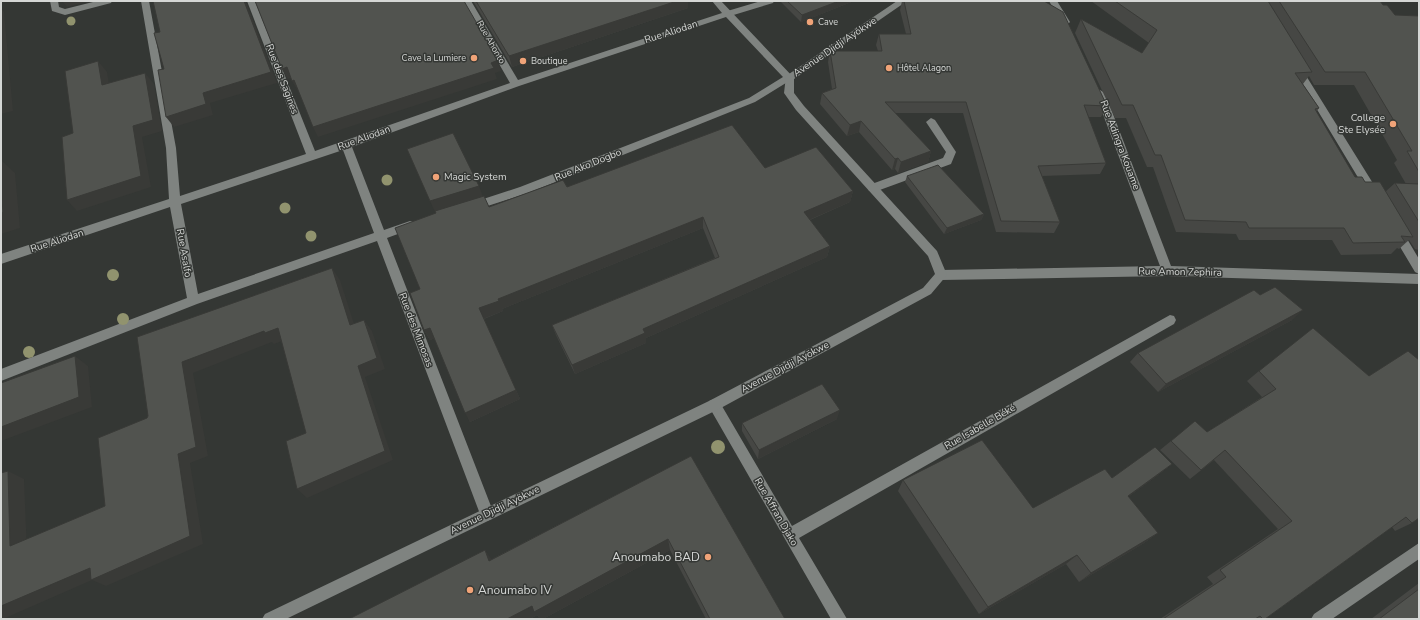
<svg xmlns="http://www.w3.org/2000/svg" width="1420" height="620" viewBox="0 0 1420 620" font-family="'Nunito Sans',sans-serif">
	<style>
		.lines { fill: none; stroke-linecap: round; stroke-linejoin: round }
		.service { fill: #7f8380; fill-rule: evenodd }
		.minor { fill: #7f8380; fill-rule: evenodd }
		.tertiary { fill: #7f8380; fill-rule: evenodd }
		.tree { fill: #91936e }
		.wall { fill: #464744; fill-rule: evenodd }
		.shaded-wall { fill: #393a37 }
		.building { fill: #51534f; stroke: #393a37 }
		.poi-dot { fill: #f0a378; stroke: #343734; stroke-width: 1.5 }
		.labels { text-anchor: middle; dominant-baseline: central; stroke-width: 3; stroke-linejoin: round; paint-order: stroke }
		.far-poi-label { font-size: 9px; fill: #d5d7d5; stroke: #343734; text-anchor: start }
		.far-street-label { font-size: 9px; fill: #d5d7d5; stroke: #343734 }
		.street-label { font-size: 10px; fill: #d5d7d5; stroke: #343734 }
		.poi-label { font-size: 10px; fill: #d5d7d5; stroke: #343734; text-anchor: end }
		.near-poi-label { font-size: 12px; fill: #d5d7d5; stroke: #343734; text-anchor: end }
	</style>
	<rect width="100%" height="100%" fill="#343734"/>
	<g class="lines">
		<path class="service" d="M761,1H774L773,3L727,17L723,14L724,12Z
			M931,118L935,120L956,152L951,164L877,191H869L868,188L869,185L943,158L946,152L926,122Z"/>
		<path class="minor" d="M50,1H58L59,7L65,9L97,1H112L111,3L65,15L52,11Z
			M141,1H149L176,148L180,196L306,154L247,1H255L315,151L510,83L463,1H471L518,80L722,13L712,1H721L794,78L755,102L528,193L472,211L467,207L468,204L520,187L749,98L783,77L726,17L519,86L352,147L384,230L410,221L414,222L416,225L414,228L387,238L494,514L492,519L487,521L482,519L480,514L377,241L197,304L1,381V369L187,298L170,207L1,264V254L169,199L166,148ZM343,150L374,233L198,294L181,204Z
			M1049,1H1057L1070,22L1068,24H1062Z
			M1297,65L1300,66L1379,193L1380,196L1379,199H1371L1292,68Z
			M1100,90L1105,93L1171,266L1419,274V284L1167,276L941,280L937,278L935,275L937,272L941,270L1160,266L1095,93Z
			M1396,226L1400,227L1419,259V274L1415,272L1390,230L1392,227Z
			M1170,315L1174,316L1176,320L1174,324L799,538L847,619H831L708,405L709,401L714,399L719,401L792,526Z
			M1419,543V559L1332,619H1311L1314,614Z"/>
		<path class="tertiary" d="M897,1H907L794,79V93L804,106L937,251L947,275L931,294L719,409L286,619H262L265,614L709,401L923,288L935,274L928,256L796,110L784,93L786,76Z"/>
	</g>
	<g class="tree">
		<circle cx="71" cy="21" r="4.5"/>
		<circle cx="387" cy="180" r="5.5"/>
		<circle cx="285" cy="208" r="5.5"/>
		<circle cx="311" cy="236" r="5.5"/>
		<circle cx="113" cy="275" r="6"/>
		<circle cx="123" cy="319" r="6"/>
		<circle cx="29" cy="352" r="6"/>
		<circle cx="718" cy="447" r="7"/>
	</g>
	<path class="wall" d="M473,1H688V8L512,67Z
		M780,1H854L801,22Z
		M902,1H1044L1107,106L1101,117H1088L1106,163L1100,174L1042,176L1060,222L1054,233L996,232L963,113H895L931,151L928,162L898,173L895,169L892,170L859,132L847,136L820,104L822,93L832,89L828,62L830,51H878L876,45L879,34H906L900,10Z
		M1091,1H1380L1383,5L1395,15L1419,16V250L1415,249L1409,240L1399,249L1397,248L1391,254L1341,255L1332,240H1239L1236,234L1176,232L1153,167H1147L1126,118H1115L1075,33L1081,19L1142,53L1149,43ZM1309,76L1314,85H1354L1397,160L1394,163L1406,184L1395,183L1385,192L1355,177L1316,112L1319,108L1303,84Z
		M765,168L853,191L850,202L810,220L830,246L827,257L646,338V343L575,374L556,335L552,325L715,258L703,228L502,309L503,311L484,319L520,399L470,422L435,338L430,340L424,330L420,289L436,213L482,196L489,207L567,187Z
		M907,176L984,214L981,220L944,234L905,182Z
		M1260,295L1292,320L1158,392L1130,362L1138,353Z
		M1259,371L1412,523L1395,531L1392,527L1265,619H1160L1213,584L1207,577L1278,529L1214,460L1190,479L1160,450L1171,441L1207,432L1262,397L1247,381Z
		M837,419L758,459L742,431V423Z
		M691,456L785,619H706L670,550L543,619H540L537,615L530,619H349L492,559Z
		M1172,464L1158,475L1128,497L1158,533L1144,543L1079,582L1066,564L979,614L898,491L903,480L1033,508L1112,478Z
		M1419,583V619H1371Z"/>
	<path class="shaded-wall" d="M62,1H90L67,7Z
		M244,1H246V2L277,83L210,103L213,115L174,127L166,117L203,93Z
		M677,1H688V8L512,67L509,56Z
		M839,1H854L801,22L802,15Z
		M1,8L4,12L13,111L1,114Z
		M498,60L501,71L495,73L497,79L318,137L313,127Z
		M98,61L107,72L111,96L102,85Z
		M287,67L293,78L288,79L282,69Z
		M145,73L154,84L162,131L142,137L151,187L77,211L67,200L133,126Z
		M294,80L300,90L298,91L292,81Z
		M861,121L859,132L847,136L850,125Z
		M931,151L928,162L898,173L901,162Z
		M898,158L895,169L892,170L895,159Z
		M1,160L15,173L20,228L1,234Z
		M479,186L483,197L435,212L430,201Z
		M853,191L850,202L802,223L804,212Z
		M984,214L981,220L944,234L947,228Z
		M703,217V228L502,309L503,311L483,319L479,308L498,299Z
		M830,246L827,257L646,338V343L575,374L572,365L643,329Z
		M332,268L340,280L358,336L350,325Z
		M1303,310L1292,320L1158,392L1166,384Z
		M364,320L372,331L385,369L365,377L393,460L307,498L297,489L358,366Z
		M278,328L287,339L274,344L272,342L193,373L208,456L190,463L203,544L106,586L92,580L3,619H1V606L90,568L178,454L182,362L264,331Z
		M430,328L436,338L430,340L424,330Z
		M75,356L88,366L92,407L1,441V427Z
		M516,390L520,399L470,422L465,413Z
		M840,410L837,419L758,459L759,450Z
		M1172,464L1158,475L1115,507L1128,496Z
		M8,471L24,479L27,553L10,546Z
		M1158,533L1144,543L1079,582L1091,573Z
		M668,539L670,550L543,619H540L537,615L530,619H507L532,606Z
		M485,550L492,560L489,561Z
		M1077,555L1066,564L979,614L988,607Z"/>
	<path class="building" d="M153,1H244L271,72L203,93L206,104L166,117L158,70L164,69L154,33L160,32Z
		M255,1H464L498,60L491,63L494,68L313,127L294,80L292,81L287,67L282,69Z
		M476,1H677L509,56Z
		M787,1H839L802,15Z
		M904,1H1044L1063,12L1107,106L1084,105L1106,163L1038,166L1060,222L1001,221L966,102H885L931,151L901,162L898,158L895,159L861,121L850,125L822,93L836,88L830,51H882L879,34H911Z
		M1115,1H1268L1312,72L1295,73L1319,108L1315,109L1355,177H1362L1365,182H1380L1413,237L1401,236L1405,242L1353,243L1344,228H1249L1246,222L1185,220L1161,155H1155L1133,105H1122L1081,19L1142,53L1157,30Z
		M1279,1H1380L1383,5H1387L1395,15L1419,16V172L1407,151H1412L1365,72H1325Z
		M98,61L102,85L145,73L153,120L133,126L141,176L67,200L62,137L73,133L65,71Z
		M732,125L765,168L816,147L853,191L804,212L830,246L643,329L645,333L572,365L552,325L719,257L703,217L498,299L499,301L479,308L516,390L465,413L430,328L424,330L410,293L420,289L395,228L436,213L435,211L484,196L489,207L563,180L567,187Z
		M453,133L479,186L430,201L407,149Z
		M938,165L984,214L947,228L907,176Z
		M1395,183L1419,184V222Z
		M1,186L3,212L1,213Z
		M332,268L350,325L364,320L377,358L358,366L385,451L297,489L286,441L306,433L278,328L265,333L264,331L182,362L196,447L178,454L190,536L91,580L90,568L1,606V473L8,471L10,546L105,506L98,438L147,418L148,416L137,337Z
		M1275,287L1303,310L1166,384L1138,353L1254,290L1260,295Z
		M1313,328L1369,376L1408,351L1419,360V518L1412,523L1406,517L1265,619H1263L1260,616L1255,619H1163L1226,577L1220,570L1292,521L1225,450L1201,470L1171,441L1195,421L1207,432L1276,389L1259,371Z
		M75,356L79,397L1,427V383Z
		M822,384L840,410L759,450L742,423Z
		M982,440L1033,508L1105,469L1112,478L1155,447L1172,464L1128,496L1158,533L1091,573L1077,555L988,607L903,480Z
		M691,456L785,619H710L668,539L534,612L532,606L507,619H349L485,550L489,561Z
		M1419,589V619H1379Z"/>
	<g class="poi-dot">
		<circle cx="810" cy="22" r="4"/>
		<circle cx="474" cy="58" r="4"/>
		<circle cx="523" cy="61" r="4"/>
		<circle cx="889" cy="68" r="4"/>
		<circle cx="1393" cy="124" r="4"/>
		<circle cx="436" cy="177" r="4"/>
		<circle cx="708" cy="557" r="4"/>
		<circle cx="470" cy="590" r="4"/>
	</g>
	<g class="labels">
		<g class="far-poi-label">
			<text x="818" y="22">Cave</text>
			<text x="466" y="58" text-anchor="end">Cave la Lumiere</text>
			<text x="531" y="61">Boutique</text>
			<text x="897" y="68">Hôtel Alagon</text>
		</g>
		<g class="far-street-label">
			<text transform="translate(491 42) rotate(60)">Rue Ahonto</text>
		</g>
		<g class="street-label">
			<text transform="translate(671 32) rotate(-18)">Rue Aliodan</text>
			<text transform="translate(835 47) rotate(-34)">Avenue Djidji Ayökwe</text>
			<text transform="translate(282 79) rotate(69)">Rue des Sagines</text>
			<text transform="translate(364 138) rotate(-20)">Rue Aliodan</text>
			<text transform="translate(1120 145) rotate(69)">Rue Adingra Kouame</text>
			<text transform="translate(588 165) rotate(-22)">Rue Ako Dogbo</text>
			<text transform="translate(57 241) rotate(-18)">Rue Aliodan</text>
			<text transform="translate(184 253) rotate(80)">Rue Asalfo</text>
			<text transform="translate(1180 272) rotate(1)">Rue Amon Zephira</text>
			<text transform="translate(416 330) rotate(69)">Rue des Mimosas</text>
			<text transform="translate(785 367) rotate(-28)">Avenue Djidji Ayökwe</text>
			<text transform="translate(980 427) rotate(-30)">Rue Isabelle Béké</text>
			<text transform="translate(495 510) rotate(-26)">Avenue Djidji Ayökwe</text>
			<text transform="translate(776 512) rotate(60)">Rue Affran Djako</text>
		</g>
		<g class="poi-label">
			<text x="1385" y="118">College<tspan x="1385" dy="12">Ste Elysée</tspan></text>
			<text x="444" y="177" text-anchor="start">Magic System</text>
		</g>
		<g class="near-poi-label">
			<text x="700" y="557">Anoumabo BAD</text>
			<text x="478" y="590" text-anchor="start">Anoumabo IV</text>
		</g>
	</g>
	<rect width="1420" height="620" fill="none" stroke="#d5d7d5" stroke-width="4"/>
</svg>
